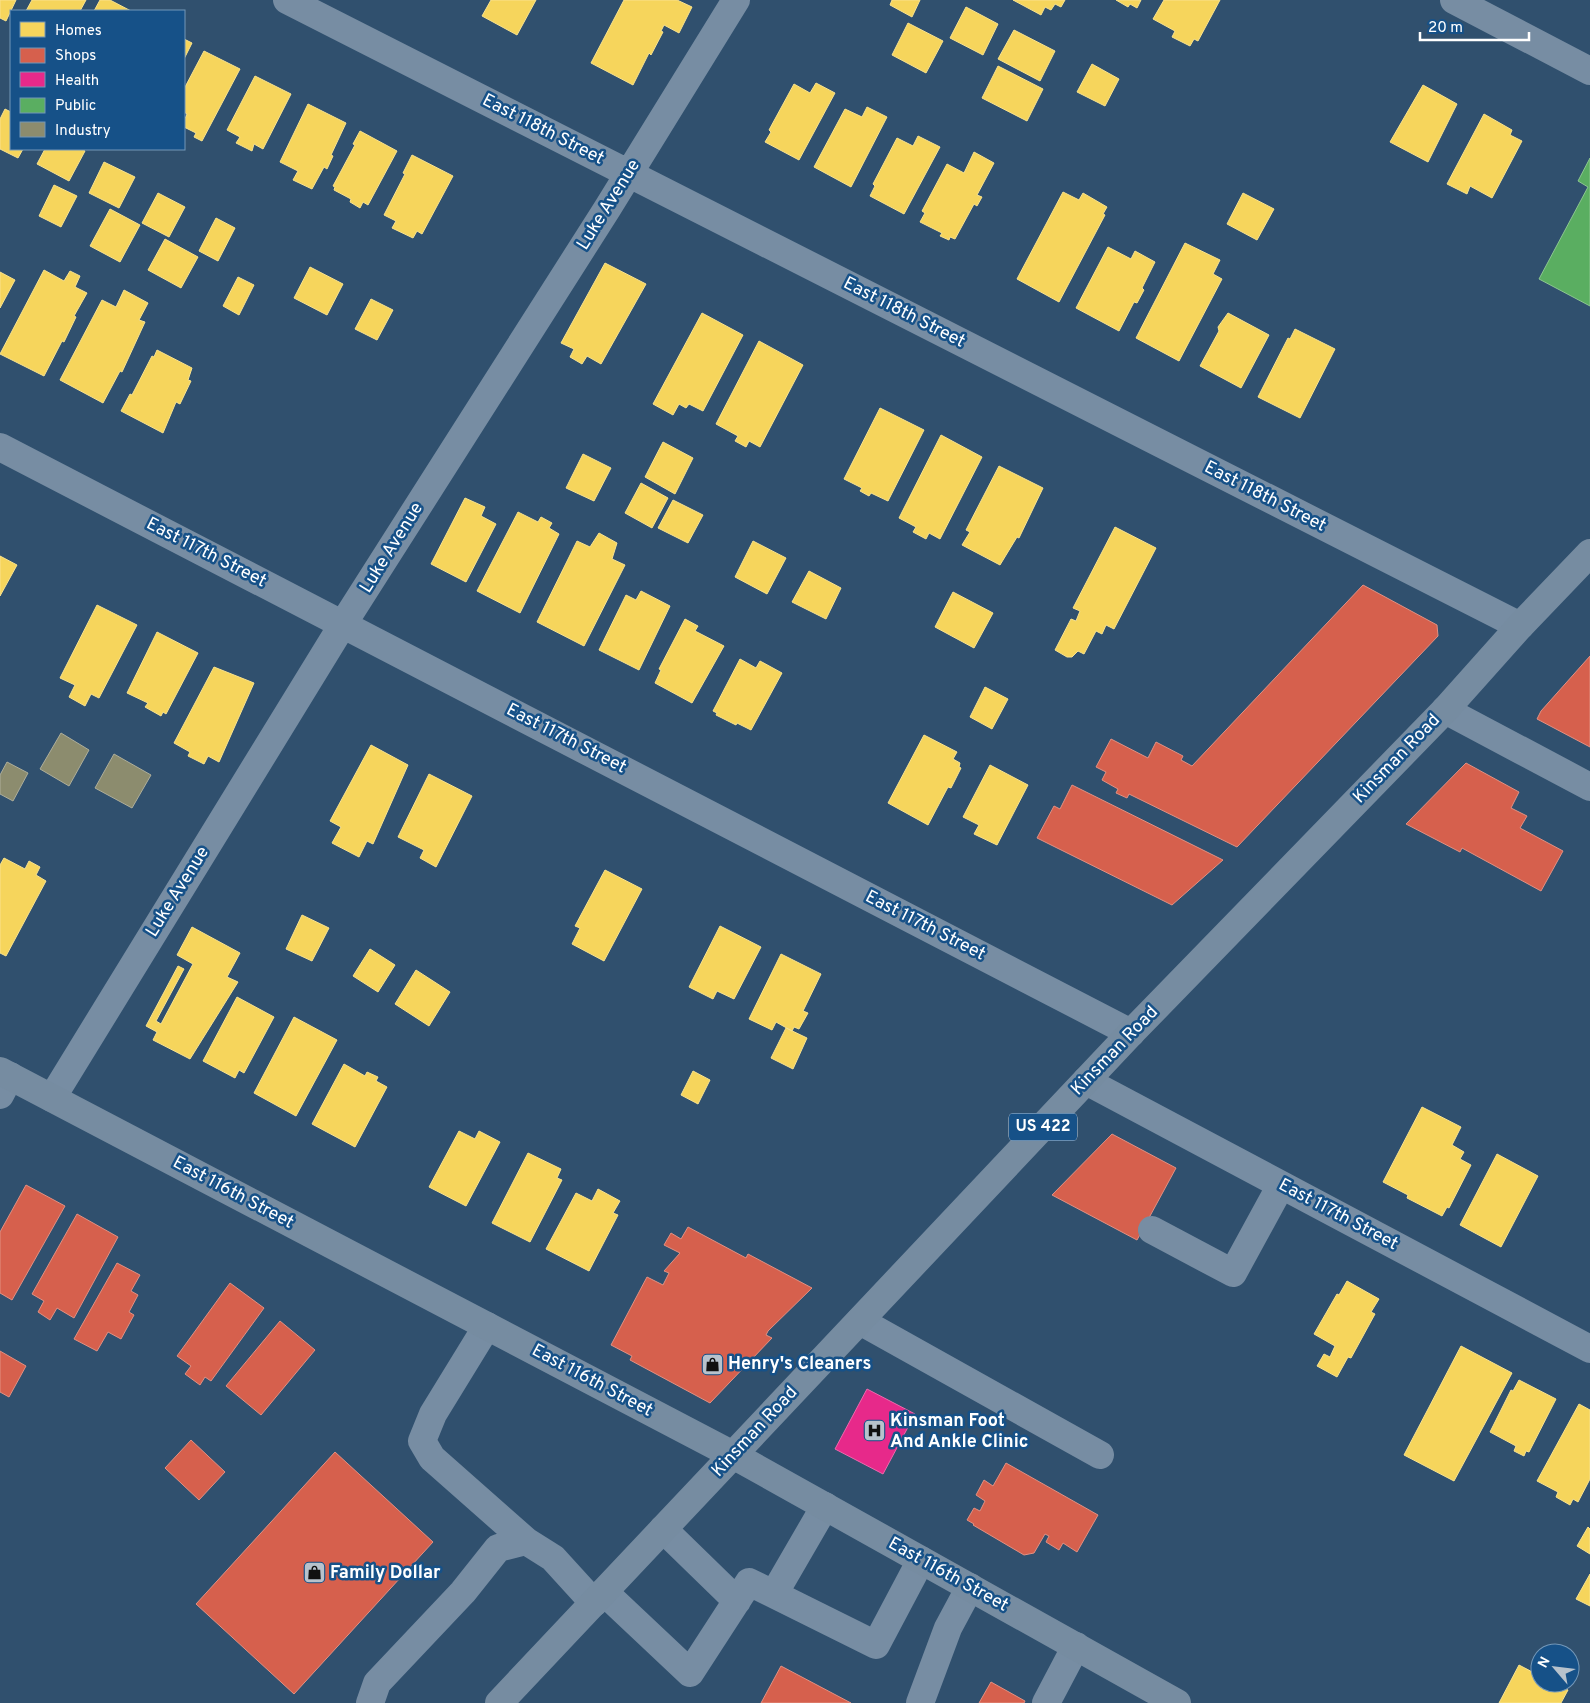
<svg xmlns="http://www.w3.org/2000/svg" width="1590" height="1703" viewBox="0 0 1590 1703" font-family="Overpass,sans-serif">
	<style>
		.homes { fill: #f6d55c; stroke: #f9e28d }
		.shops { fill: #d6604d; stroke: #e29082 }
		.health { fill: #e7298a; stroke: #ee69ad }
		.public { fill: #5aae61; stroke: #8cc690 }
		.industry { fill: #8c8c6e; stroke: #aeae9a }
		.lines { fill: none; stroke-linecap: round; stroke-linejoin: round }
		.minor { stroke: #778da3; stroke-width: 28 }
		.major { stroke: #768ca1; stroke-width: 28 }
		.labels { text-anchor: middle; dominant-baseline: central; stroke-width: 5; stroke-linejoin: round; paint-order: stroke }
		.shield { fill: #165188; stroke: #b9cbdb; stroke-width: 1 }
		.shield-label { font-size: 16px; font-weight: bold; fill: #fff }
		.street-label { font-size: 18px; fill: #fff; stroke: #165188 }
		.poi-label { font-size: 18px; font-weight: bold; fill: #fff; stroke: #165188; text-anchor: start }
	</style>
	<rect width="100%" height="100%" fill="#30506e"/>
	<path class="homes" d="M0,0H16L6,21L0,18Z
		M32,0H86L80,11H26Z
		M100,0H110L131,11H94Z
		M491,0H536L517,35L482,16Z
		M624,0H677L692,7L679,33L664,25L661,31L663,32L651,55L649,53L633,85L591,63Z
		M892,0H920L912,17L890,5Z
		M1013,0H1065L1061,7L1055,4L1051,10L1045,7L1041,15Z
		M1116,0H1141L1137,8L1130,4L1128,7Z
		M1164,0H1220L1198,41L1194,39L1190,46L1172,37L1175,31L1153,19Z
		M966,7L998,24L983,55L950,38Z
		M908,23L943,41L926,73L892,55Z
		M1014,30L1055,51L1040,81L998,59Z
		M184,39L192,43L184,59Z
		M204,51L240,69L202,141L194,137L196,133L184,127V121L187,114L184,112V89Z
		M1092,64L1119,79L1105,106L1077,92Z
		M998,66L1043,89L1027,121L982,98Z
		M255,76L291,94L263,149L254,144L252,151L236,143L240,137L227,130Z
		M816,83L835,93L799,160L765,142L771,132L769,130L794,84L810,93Z
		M1423,85L1457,104L1428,162L1390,142Z
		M308,104L346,123L331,155L333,156L327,169L324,167L312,189L293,180L298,171L280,162Z
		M867,107L887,117L851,187L814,167L845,109L862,117Z
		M5,109L11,112V149H23L18,158L0,149V119Z
		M1484,114L1512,130L1510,135L1522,141L1492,198L1470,186L1467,194L1447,184Z
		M360,131L397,151L368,205L363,202L360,208L350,202L351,199L334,190L335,187L333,186L355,145L353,144Z
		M918,136L940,147L904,214L870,196L875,186L873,184L897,138L913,146Z
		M45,149H81L85,151L69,181L37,164Z
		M974,152L994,163L977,195L982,197L977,206L974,204L955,239L950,237L949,240L940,236L942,233L920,222L925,213L922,211L947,164L964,173Z
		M412,155L453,176L422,234L417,231L413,238L392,228L396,221L384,215L405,174L403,173Z
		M104,162L135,177L119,208L89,193Z
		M54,185L77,196L61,227L39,216Z
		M1063,192L1079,200L1083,193L1107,207L1103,214L1105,215L1059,302L1017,279Z
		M158,193L185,207L169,237L142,223Z
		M1243,193L1274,209L1257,240L1227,224Z
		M110,209L140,225L120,262L90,246Z
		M216,218L235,228L218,261L199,251Z
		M165,239L198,257L181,288L148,270Z
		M1185,243L1220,260L1213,274L1222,279L1179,361L1136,338Z
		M1108,247L1131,259L1135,251L1155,262L1142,288L1144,290L1137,303L1134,302L1119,331L1076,308Z
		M605,263L646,284L601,364L587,356L582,364L570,357L574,349L561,343Z
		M310,267L343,284L327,315L294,298Z
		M44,270L64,281L70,271L80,276L75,287L87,293L74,316L76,317L64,342L62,341L44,376L0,354Z
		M0,272L15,280L0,308Z
		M238,277L254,285L239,315L223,306Z
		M124,290L148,303L139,320L145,322L122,372L120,371L103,403L60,380L102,300L116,307Z
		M371,299L393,310L377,340L355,329Z
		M702,313L743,335L703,411L689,404L686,408L679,404L673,415L653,404Z
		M1228,313L1269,335L1241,388L1200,366L1219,331L1218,327Z
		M1295,329L1335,349L1300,418L1258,397L1288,338L1290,339Z
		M759,341L803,365L760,447L749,441L746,447L735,441L738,436L716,424Z
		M157,350L192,368L188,380L191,381L180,404L176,402L163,433L121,411L130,394L132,395L152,356L154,357Z
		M880,408L924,430L888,501L871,493L869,496L860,491L862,488L844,479Z
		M941,435L982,457L940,539L929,533L926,539L913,532L916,527L899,518Z
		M663,442L693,458L675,494L645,477Z
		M583,454L611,468L594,501L566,488Z
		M999,466L1043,488L1019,538L1017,537L1000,565L962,545L970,532L966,530Z
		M641,483L668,498L652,528L625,513Z
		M465,498L485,507L481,516L496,524L466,582L431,564Z
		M673,500L703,515L688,543L658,528Z
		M518,512L538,522L541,517L552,523L549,528L559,534L520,613L477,591Z
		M1115,527L1156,548L1114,629L1106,625L1102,634L1096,631L1084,654L1078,651L1072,657H1067L1055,650L1071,619L1076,621L1080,611L1073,608Z
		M599,533L617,543L612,559L625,565L584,646L537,622L577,541L590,547Z
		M753,541L786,558L767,594L735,577Z
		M0,556L17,565L0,596Z
		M809,571L841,588L826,619L792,602Z
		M641,591L670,606L639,670L599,650L626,595L636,600Z
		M953,592L993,613L974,648L935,627Z
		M97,605L137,625L99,698L91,694L85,706L69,697L75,685L60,678Z
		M685,619L698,626L695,631L724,646L692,703L655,683L661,670L659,669Z
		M157,632L198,653L166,714L163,712L161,716L145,707L148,703L127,693Z
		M740,659L756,668L760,661L782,673L751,730L737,723L736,725L716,715L717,713L713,711Z
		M214,667L254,683L219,762L208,756L204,764L188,756L190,752L174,743Z
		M985,687L1008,699L992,729L970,717Z
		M924,735L957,752L953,759L960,763L959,767L961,768L951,788L948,787L928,825L888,803Z
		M371,745L408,765L373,844L367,841L359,857L332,843L341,827L330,821Z
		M990,765L1028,785L997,845L974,834L979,825L963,817Z
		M429,774L472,796L436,867L420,858L424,850L398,837Z
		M4,858L25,869L29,861L40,867L36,875L46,881L6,956L0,953V865Z
		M605,870L642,889L604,961L572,944L580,928L575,926Z
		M302,915L329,928L312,961L286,949Z
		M720,926L761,947L734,999L717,991L713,999L689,987Z
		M192,927L240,953L227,977L238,982L190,1059L153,1040L157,1032L146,1026L178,966L184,969L156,1021L161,1024L193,964L177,955Z
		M370,949L395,965L378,992L353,976Z
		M781,954L821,974L803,1011L808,1013L799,1029L794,1027L792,1031L776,1022L772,1030L749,1019Z
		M416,970L450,992L429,1026L395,1004Z
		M237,997L274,1017L244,1073L239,1070L235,1078L203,1061Z
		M294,1017L337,1040L296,1116L254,1093Z
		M786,1028L807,1038L793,1069L771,1058Z
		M344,1064L365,1076L367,1072L378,1077L376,1081L387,1087L355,1147L312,1124Z
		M693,1071L710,1080L698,1104L681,1095Z
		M1422,1107L1461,1127L1452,1145L1464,1152L1460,1159L1471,1165L1449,1208L1447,1207L1442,1216L1407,1198L1408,1195L1383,1182Z
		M459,1131L475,1139L479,1131L500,1142L466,1206L429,1187Z
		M528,1153L561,1169L557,1178L562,1180L530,1242L492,1223Z
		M1497,1154L1538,1176L1501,1247L1460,1225Z
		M598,1189L620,1201L613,1213L618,1215L589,1271L546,1249L576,1193L592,1201Z
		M1347,1281L1379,1299L1371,1312L1375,1314L1351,1358L1348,1357L1337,1377L1317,1366L1324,1354L1330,1357L1335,1346L1314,1334L1337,1294L1339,1295Z
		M1461,1346L1512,1373L1454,1481L1404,1455Z
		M1519,1380L1556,1399L1529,1452L1526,1451L1524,1456L1514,1451L1516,1446L1490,1432L1511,1390L1513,1391Z
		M1579,1404L1590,1410V1479L1578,1502L1573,1499L1570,1505L1556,1497L1558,1492L1537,1481Z
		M1588,1527L1590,1529V1554L1577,1546Z
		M1590,1574V1606L1576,1599Z
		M1519,1665L1540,1676V1683H1554L1568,1690L1561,1703H1499Z"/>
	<path class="shops" d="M1363,585L1437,625L1438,636L1237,847L1129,794L1127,798L1116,793L1118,789L1102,780L1106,772L1096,767L1111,739L1148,758L1156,742L1183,756L1181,760L1192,766Z
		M1590,656V747L1537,719L1541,711Z
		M1466,763L1519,792L1511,808L1527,816L1520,828L1563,851L1541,891L1462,848L1460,852L1406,824Z
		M1072,785L1223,860L1172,905L1037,838L1054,806L1060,809Z
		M1112,1134L1176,1168L1137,1240L1052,1195Z
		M26,1185L65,1206L12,1300L0,1293V1232Z
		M77,1214L118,1237L74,1318L57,1308L50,1320L38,1312L44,1301L32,1294Z
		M688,1227L746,1258L748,1254L812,1288L768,1331L766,1335L772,1338L710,1403L630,1360L632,1356L611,1345L647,1277L663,1285L669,1273L664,1271L680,1253L664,1245L671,1233L681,1239Z
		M117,1263L140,1275L131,1291L138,1295L129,1312L134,1315L121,1339L108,1332L97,1351L74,1339Z
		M230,1283L264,1308L211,1381L205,1377L200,1385L185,1374L191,1366L177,1356Z
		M280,1321L315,1350L261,1415L226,1386Z
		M0,1351L26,1366L9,1397L0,1392Z
		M191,1440L225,1472L199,1500L165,1468Z
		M335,1452L433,1542L294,1694L196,1604Z
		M1006,1463L1098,1515L1077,1552L1063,1543L1059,1550L1046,1542L1049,1536L1045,1534L1034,1553L1024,1555L973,1525L974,1524L967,1520L974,1508L980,1511L985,1501L976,1495L984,1480L993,1486Z
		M781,1666L851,1703H761Z
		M991,1682L1025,1701L1024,1703H979Z"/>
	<path class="health" d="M867,1389L915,1414L883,1474L835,1449Z"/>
	<path class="public" d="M1590,158V306L1539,279L1588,187L1578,181Z"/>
	<path class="industry" d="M61,733L89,750L69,786L40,769Z
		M114,754L151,775L132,808L95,788Z
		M7,762L28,773L13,801L0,794V775Z"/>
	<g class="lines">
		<path class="minor" d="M287,0L1520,626
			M1454,0L1590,71
			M0,447L1131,1033
			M1445,710L1590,787
			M1086,1081L1590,1349
			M0,1095L10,1076
			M52,1098L343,624L607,209L736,0
			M1152,1230L1233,1273L1281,1185
			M860,1321L1100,1455
			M487,1326L433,1414L422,1441L432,1458L526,1541
			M663,1529L737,1601
			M604,1592L690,1673L749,1582L876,1645L921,1560
			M774,1594L825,1506
			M370,1703L377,1683L463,1592L498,1548L526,1541L553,1558L594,1603
			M920,1703L948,1628L970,1587
			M1046,1703L1076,1646"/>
		<path class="major" d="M0,1071L733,1455L1177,1703
			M499,1703L1131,1033L1445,710L1520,626L1590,553"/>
	</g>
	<defs>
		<symbol id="shop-square" viewBox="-11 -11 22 22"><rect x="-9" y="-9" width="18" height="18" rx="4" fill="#b7c2cc" stroke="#165188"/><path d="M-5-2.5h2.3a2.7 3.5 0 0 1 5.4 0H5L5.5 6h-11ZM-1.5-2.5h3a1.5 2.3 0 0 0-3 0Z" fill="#111"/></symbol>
		<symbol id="hospital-square" viewBox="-11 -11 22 22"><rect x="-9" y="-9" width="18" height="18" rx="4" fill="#b7c2cc" stroke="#165188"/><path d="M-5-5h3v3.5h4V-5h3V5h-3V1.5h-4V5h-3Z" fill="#111"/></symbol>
	</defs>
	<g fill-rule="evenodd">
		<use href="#shop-square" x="700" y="1352" width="25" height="25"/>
		<use href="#hospital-square" x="862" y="1418" width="25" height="25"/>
		<use href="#shop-square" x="302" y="1560" width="25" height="25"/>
	</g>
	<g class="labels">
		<rect class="shield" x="1009" y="1113.5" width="68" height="27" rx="4"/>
		<g class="shield-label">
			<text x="1043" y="1127">US 422</text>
		</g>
		<g class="street-label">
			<text transform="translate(543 130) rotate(27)">East 118th Street</text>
			<text transform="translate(609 205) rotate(-58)">Luke Avenue</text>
			<text transform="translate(904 313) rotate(27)">East 118th Street</text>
			<text transform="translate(1265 497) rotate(27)">East 118th Street</text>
			<text transform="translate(392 548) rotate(-58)">Luke Avenue</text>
			<text transform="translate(206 553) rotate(27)">East 117th Street</text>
			<text transform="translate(566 739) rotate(27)">East 117th Street</text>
			<text transform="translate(1397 759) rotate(-46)">Kinsman Road</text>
			<text transform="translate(178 892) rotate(-58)">Luke Avenue</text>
			<text transform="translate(925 926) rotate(27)">East 117th Street</text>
			<text transform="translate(1115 1051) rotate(-46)">Kinsman Road</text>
			<text transform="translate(233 1193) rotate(28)">East 116th Street</text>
			<text transform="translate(1338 1215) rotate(28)">East 117th Street</text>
			<text transform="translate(592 1381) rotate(28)">East 116th Street</text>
			<text transform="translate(755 1432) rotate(-47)">Kinsman Road</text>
			<text transform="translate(948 1575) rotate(29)">East 116th Street</text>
		</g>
		<g class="poi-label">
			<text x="728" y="1364">Henry's Cleaners</text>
			<text x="890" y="1421">Kinsman Foot<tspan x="890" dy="21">And Ankle Clinic</tspan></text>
			<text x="330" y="1573">Family Dollar</text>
		</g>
	</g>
	<rect x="10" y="10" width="175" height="140" fill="#165188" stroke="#7397b8"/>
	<rect x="20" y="22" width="25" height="15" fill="#f6d55c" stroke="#7397b8"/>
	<text x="55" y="35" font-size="15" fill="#ffffff">Homes</text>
	<rect x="20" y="48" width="25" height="15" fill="#d6604d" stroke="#7397b8"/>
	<text x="55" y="60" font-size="15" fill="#ffffff">Shops</text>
	<rect x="20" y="72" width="25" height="15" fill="#e7298a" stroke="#7397b8"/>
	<text x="55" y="85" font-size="15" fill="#ffffff">Health</text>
	<rect x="20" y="98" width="25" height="15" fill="#5aae61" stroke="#7397b8"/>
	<text x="55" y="110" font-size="15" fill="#ffffff">Public</text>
	<rect x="20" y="122" width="25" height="15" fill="#8c8c6e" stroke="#7397b8"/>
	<text x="55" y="135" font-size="15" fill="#ffffff">Industry</text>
	<g transform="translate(1555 1668) rotate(298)"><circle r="24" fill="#165188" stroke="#7397b8"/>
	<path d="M0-4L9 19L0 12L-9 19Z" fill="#b7c2cc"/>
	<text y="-8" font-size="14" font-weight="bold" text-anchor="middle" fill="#ffffff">N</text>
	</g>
	<path d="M1420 32v8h109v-8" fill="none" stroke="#ffffff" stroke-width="2.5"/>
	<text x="1428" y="32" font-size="15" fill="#ffffff" stroke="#165188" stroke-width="4" paint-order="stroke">20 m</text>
</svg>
